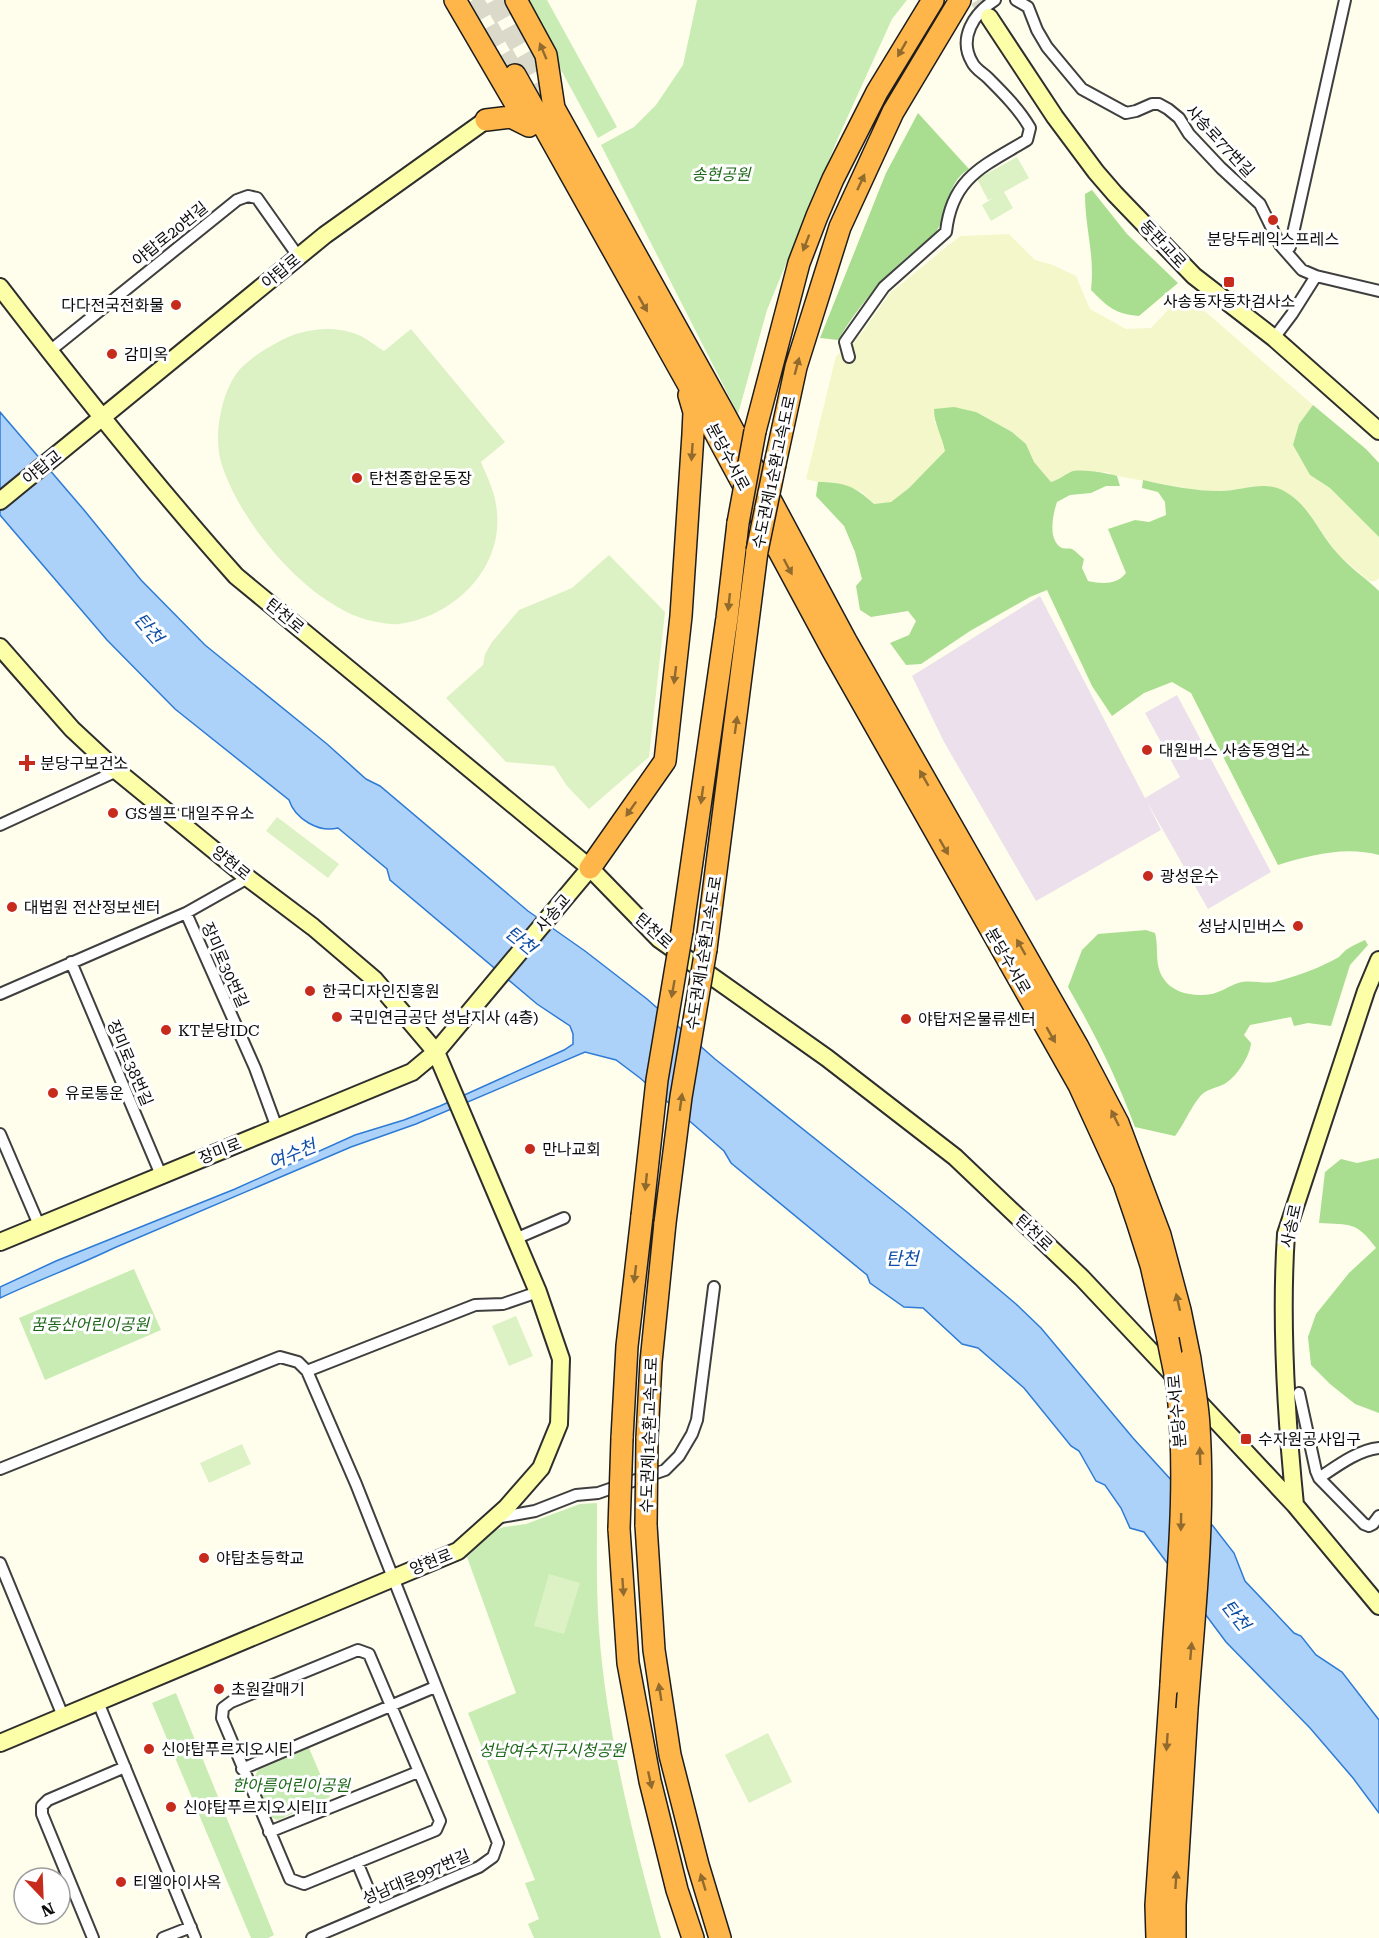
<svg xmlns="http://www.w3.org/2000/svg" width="1379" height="1938" viewBox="0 0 1379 1938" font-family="'Roboto Serif','Noto Sans KR',serif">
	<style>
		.industrial { fill: #ece0ec }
		.farmland { fill: #f4f7ca }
		.green { fill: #c8ecb3 }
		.forest { fill: #a9de91 }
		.pitch { fill: #dcf2c5 }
		.water { fill: #acd2fa; stroke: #2e7bd6; stroke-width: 1.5 }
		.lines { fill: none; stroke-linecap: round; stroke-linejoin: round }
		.secondary-tunnel { stroke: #dbdaca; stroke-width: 16; stroke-dasharray: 16 8; stroke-linecap: butt }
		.highway-tunnel { stroke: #dbdaca; stroke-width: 21; stroke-dasharray: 21 10; stroke-linecap: butt }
		.street-casing { stroke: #3f3f3f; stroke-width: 14 }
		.secondary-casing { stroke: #2e2e2e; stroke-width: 20 }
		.highway-casing { stroke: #1d1d1d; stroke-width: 24 }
		.street { stroke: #fff; stroke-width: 10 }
		.secondary { stroke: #fcffa7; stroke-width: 16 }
		.highway { stroke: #feb64a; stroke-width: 21 }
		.highway-bridge-casing { stroke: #1d1d1d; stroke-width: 24; stroke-linecap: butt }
		.highway-bridge { stroke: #feb64a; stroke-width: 21 }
		.oneway { fill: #916a2e }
		.poi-dot { fill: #c62b1b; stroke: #fff; stroke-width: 2 }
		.labels { text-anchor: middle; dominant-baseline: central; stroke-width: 6; stroke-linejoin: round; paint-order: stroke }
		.street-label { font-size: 16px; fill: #0c0c0c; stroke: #fff }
		.park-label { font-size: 16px; font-style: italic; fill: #1e6819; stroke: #fff }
		.poi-label { font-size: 16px; fill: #0c0c0c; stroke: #fff; text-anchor: start }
		.water-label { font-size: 18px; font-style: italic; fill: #0e4ea6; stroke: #fff }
	</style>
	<rect width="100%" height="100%" fill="#fffeec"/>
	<path class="industrial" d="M1040,596L1145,798L1180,777L1145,713L1177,695L1271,872L1208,909L1147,802L1161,830L1036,901L944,742L912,676Z"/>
	<path class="farmland" d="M1009,234L1035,260L1053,265L1076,276L1090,309L1126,329L1151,328L1184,293L1313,405L1299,424L1310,475L1330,488L1379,537V578L1376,581H1369L1337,554L1309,513L1297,501L1266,486L1223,491L1196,490L1117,476L1106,472L1091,473L1078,471L1073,472L1059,479L1051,482L1034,462L1026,444L1012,432L994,423L934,421L942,436L945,451L909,488L891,502L874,504L862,492L833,482H818L806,479L836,356L861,334L890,293L960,236Z"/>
	<path class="green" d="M523,0H547L617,127L598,138Z
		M697,0H907L892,19L838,138L767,310L738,414L601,145L634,127L656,105L683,65Z
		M134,1269L161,1330L45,1380L19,1318Z
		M597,1503C597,1546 596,1588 599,1631C607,1735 633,1838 661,1938H534L528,1924L539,1919L525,1883L535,1880L468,1713L516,1693L467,1557L493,1531L504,1527L526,1524L580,1504Z
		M176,1693L274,1935L268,1938H251L152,1703Z
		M309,1748L330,1797L278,1820L270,1817L254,1778L258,1770Z"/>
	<path class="forest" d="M918,113L969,169C944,184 950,214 934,235C895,264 863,298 838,340L820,338L886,173Z
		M1092,190L1127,234L1178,283L1139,316C1115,314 1108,307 1091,290C1095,254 1085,229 1085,194Z
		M1313,405L1366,449L1379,463V537L1330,488L1310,475L1293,445L1299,424Z
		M954,407L976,412L1012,432L1026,444L1034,462L1051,482C1059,480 1065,474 1073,471C1081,469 1109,473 1117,476L1120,486H1106L1091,493L1070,495L1057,502C1053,514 1047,540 1062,548C1065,549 1069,548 1072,549C1076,551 1080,556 1084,559L1082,568L1088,581C1102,584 1117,585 1126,573L1108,529L1135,520L1149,522L1166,515L1165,502L1158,492L1142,488L1143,480C1169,486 1194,491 1221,491C1241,491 1265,480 1284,491C1310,505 1319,534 1338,554C1350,568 1366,578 1379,591V855C1345,846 1311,855 1278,865L1191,693L1172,682L1144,693L1112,716L1092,686L1047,590L1030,597L970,631L921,664L906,665L890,643L909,635L916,621L908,611L871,617L860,610L856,586L862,579L855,552L844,526L816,496L818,482C844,482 855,486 874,504L891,502L909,488L945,451C942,436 934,424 934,409Z
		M1146,930L1155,933C1159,947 1154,964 1163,978C1173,994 1195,997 1212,994C1221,992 1229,986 1238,983C1250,979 1263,984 1274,982C1295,977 1320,968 1339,957C1342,954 1345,950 1349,948C1354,945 1360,942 1365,940L1368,945L1350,965L1331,1026L1308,1023L1294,1026L1291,1017L1250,1025L1244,1035L1251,1043C1250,1056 1237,1076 1226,1083C1216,1089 1205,1088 1198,1099C1189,1111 1184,1124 1175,1136L1135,1127C1116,1076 1095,1034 1068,987L1082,950L1098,934Z
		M1379,1158V1413L1355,1404L1330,1384L1311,1365L1308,1337L1316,1314L1349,1273L1376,1248C1356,1221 1351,1225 1319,1223L1325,1172L1341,1159L1357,1163Z"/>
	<path class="pitch" d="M1017,157L1029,178L1004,192L1013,208L991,221L982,205L993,198L988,200L977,179Z
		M411,329L505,442L481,462C488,479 496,494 497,513C502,570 453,617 399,624C392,625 384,623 377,622C312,611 239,523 221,462C213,435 222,388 241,368C252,357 265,349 278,342C302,328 336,324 361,336C369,340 377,347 384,351Z
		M609,555L665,612L649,757L589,809L567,786L554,766L506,762L446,698L483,665L485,654L492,642L519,610L572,588Z
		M277,817L339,864L328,878L266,831Z
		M516,1316L533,1356L509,1366L492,1326Z
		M242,1444L251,1464L209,1483L200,1463Z
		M549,1574L580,1583L564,1634L534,1626Z
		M768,1733L792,1782L749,1803L725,1755Z"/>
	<path class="water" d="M0,412L84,510L141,580L205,645L327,744L366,779L380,786L528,911L585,951L647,999L715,1059L907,1212L1016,1304L1041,1328L1133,1438L1213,1526L1234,1553L1245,1581L1294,1633L1301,1636L1316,1655L1342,1672L1379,1720V1813L1353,1778L1310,1728L1226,1642L1144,1532L1130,1528L1121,1508L1105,1485L1096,1481L1079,1451L1071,1446L1024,1388L978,1348L962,1344L923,1308L904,1307L870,1283L867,1275L731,1163L724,1151L640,1078L616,1060L585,1052L416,1124L351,1147L114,1248C77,1266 38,1280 0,1298V1287L56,1261L235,1189L355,1135L404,1120L440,1106L564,1050L573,1044V1034L570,1026L537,1004L390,880L387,869L338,828C319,833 295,819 289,800L175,709L107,640L0,515Z"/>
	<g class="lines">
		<path class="secondary-tunnel" d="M978,0L989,17"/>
		<path class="highway-tunnel" d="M473,0L515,75
			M494,0L554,108"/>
		<defs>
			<path id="street" d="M1016,0L1028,7L1037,30L1047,47L1082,89L1126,113L1136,111L1152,104H1159L1168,109L1179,118L1189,134L1221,168L1260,204L1280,245L1302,270L1316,276L1379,291
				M1280,245L1290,247L1345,0
				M1274,338L1292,314L1316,276
				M51,350L237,200L248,196L257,198L298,256
				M849,357L845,342L884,287L946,232C952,177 984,166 1027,140L1030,128C1020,110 1003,93 988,78C983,73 975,69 972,62C958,38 974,13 995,0
				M0,825L117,771
				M186,913L255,1068L277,1128
				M71,962L161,1175
				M0,994L186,913L248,878
				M0,1134L39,1225
				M515,1239L564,1218
				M307,1371L356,1484L498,1843L493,1857L479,1867L312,1938
				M1299,1393L1316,1471L1319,1478L1364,1524L1369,1526L1373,1524L1379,1516
				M0,1469L280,1357L298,1362L307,1371L475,1305L503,1304L538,1292
				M1319,1478C1337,1466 1358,1450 1379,1448
				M496,1518L535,1511L576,1495L598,1493L665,1470L679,1456L692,1434L697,1420L714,1287
				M0,1563L63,1716
				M358,1650L369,1654L440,1821L436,1830L304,1884L290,1879L222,1718L223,1708L231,1702Z
				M98,1702L195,1938
				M242,1769L435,1687
				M269,1832L418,1772
				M357,1862L377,1910
				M93,1938L42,1814V1806L48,1800L125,1767
				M163,1938L191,1927"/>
			<path id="secondary" d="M989,17L1055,117L1096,172L1115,194L1194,276L1274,338L1379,431
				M0,287C76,386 153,483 236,576L590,868L659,939L827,1058L955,1157L1082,1278L1177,1379
				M0,501L325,235L486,120
				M0,647L72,729L117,771L248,878L313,927L374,979L436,1052L538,1292L561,1359L559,1424L541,1468L506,1508L458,1551L0,1743
				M0,1242L412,1072L436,1052L590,868
				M1195,1398L1295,1505L1379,1606
				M1295,1505C1286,1416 1280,1324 1286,1234L1366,991L1379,960"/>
			<path id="highway" d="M455,0L518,108
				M516,0L546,55L554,108L725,415L846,641L1078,1047L1118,1123L1160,1235L1180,1310L1190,1359
				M515,75L711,425L833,651L1079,1085L1124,1183L1137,1221L1151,1265L1168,1339
				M486,120L511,117L529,126
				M755,431L799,263L817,216L833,179L877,92L933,0
				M775,464L796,367L840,227L893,112L960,0
				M590,868L665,761L681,616L693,434L694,412L689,395
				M682,931L727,618L738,523
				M706,949L757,551
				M622,1438L627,1346L642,1216
				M647,1438L651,1362L665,1223
				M646,1525L654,1650L670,1755L698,1865L720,1938
				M619,1529L628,1663L650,1781L677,1890L693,1938
				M1157,1938L1156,1905L1171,1684
				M1175,1938V1905L1187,1709"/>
		</defs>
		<use href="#street" class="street-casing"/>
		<use href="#secondary" class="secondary-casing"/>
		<use href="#highway" class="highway-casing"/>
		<use href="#street" class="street"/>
		<use href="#secondary" class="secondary"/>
		<use href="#highway" class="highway"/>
		<defs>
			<path id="highway-bridge" d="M738,523L755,431
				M757,551L775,464
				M642,1216L657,1080L682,931
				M665,1223L681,1097L706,949
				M1168,1339C1171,1357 1176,1375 1178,1393C1188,1491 1176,1587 1171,1684
				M646,1525L647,1438
				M619,1529L622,1438
				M1187,1709C1194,1615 1205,1521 1199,1427C1198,1404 1193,1381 1190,1359"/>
		</defs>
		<use href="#highway-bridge" class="highway-bridge-casing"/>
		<use href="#highway-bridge" class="highway-bridge"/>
	</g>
	<defs><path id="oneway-solid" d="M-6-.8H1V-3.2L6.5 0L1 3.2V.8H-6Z" transform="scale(1.5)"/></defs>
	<g class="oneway">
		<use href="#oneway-solid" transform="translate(902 49) rotate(120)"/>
		<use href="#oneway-solid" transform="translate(543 51) rotate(-113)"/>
		<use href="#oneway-solid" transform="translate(861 182) rotate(-65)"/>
		<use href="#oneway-solid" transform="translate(806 243) rotate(111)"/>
		<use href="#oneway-solid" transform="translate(643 304) rotate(60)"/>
		<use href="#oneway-solid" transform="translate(797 366) rotate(-75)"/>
		<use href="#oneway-solid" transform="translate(692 452) rotate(94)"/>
		<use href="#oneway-solid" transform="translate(788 567) rotate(62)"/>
		<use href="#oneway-solid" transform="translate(729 602) rotate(96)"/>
		<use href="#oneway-solid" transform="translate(675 675) rotate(97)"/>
		<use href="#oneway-solid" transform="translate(736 725) rotate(-82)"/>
		<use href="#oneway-solid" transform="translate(924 778) rotate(-120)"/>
		<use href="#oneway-solid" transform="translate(702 795) rotate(98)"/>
		<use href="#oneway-solid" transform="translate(631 809) rotate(125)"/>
		<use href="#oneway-solid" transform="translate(944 847) rotate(60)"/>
		<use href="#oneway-solid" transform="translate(1021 947) rotate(-120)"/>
		<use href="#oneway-solid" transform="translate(673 989) rotate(100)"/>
		<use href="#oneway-solid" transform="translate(1051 1035) rotate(60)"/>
		<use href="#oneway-solid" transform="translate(681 1102) rotate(-82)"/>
		<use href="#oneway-solid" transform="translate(1115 1118) rotate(-116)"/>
		<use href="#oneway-solid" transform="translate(646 1182) rotate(96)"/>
		<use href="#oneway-solid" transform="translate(635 1274) rotate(97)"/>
		<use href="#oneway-solid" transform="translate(1178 1302) rotate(-103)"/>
		<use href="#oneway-solid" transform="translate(1200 1456) rotate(-92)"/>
		<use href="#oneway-solid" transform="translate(1181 1522) rotate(91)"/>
		<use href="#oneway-solid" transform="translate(623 1587) rotate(86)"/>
		<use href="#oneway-solid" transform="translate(1191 1651) rotate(-85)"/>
		<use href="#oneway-solid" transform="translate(660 1692) rotate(-99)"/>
		<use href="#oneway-solid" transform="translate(1167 1742) rotate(94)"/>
		<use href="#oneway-solid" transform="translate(650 1780) rotate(78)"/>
		<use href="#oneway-solid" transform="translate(1176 1880) rotate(-86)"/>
		<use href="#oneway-solid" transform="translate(703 1882) rotate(-107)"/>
	</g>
	<g class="poi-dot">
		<circle cx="1273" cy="220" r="6"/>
		<rect x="1223" y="276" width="12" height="12" rx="3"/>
		<circle cx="176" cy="305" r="6"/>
		<circle cx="112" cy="354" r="6"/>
		<circle cx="357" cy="478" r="6"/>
		<circle cx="1147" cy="750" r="6"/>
		<path d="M24 754h6v6h6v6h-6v6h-6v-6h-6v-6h6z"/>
		<circle cx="113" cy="813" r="6"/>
		<circle cx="1148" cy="876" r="6"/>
		<circle cx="12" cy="907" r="6"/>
		<circle cx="1298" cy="926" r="6"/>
		<circle cx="310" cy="991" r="6"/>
		<circle cx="337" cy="1017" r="6"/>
		<circle cx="906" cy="1019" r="6"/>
		<circle cx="166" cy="1030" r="6"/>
		<circle cx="53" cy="1093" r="6"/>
		<circle cx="530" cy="1149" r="6"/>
		<rect x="1240" y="1433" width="12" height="12" rx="3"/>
		<circle cx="204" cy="1558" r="6"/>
		<circle cx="219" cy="1689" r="6"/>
		<circle cx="149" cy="1749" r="6"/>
		<circle cx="171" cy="1807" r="6"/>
		<circle cx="121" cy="1882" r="6"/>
	</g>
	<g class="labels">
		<g class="street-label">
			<text transform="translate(1220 141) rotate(47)">사송로77번길</text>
			<text transform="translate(170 234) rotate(-39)">야탑로20번길</text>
			<text transform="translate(1163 244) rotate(47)">동판교로</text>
			<text transform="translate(281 271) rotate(-39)">야탑로</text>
			<text transform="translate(728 457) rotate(62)">분당수서로</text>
			<text transform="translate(42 467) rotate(-39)">야탑교</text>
			<text transform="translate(774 472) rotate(-78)">수도권제1순환고속도로</text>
			<text transform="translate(285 616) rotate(40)">탄천로</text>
			<text transform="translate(231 863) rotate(39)">양현로</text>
			<text transform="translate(553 913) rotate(-50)">사송교</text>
			<text transform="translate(654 931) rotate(42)">탄천로</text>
			<text transform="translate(704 953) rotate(-81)">수도권제1순환고속도로</text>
			<text transform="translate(1008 961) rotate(60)">분당수서로</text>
			<text transform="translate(225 965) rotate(66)">장미로30번길</text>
			<text transform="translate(130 1063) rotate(67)">장미로38번길</text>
			<text transform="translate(220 1151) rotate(-22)">장미로</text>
			<text transform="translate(1291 1226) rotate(-77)">사송로</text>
			<text transform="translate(1034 1233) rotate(44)">탄천로</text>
			<text transform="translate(1177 1411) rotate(-95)">분당수서로</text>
			<text transform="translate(649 1435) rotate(-88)">수도권제1순환고속도로</text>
			<text transform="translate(431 1562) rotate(-22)">양현로</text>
			<text transform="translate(416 1877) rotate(-23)">성남대로997번길</text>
		</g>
		<g class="park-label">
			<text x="721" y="174">송현공원</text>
			<text x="90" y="1324">꿈동산어린이공원</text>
			<text x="552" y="1750">성남여수지구시청공원</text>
			<text x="291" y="1785">한아름어린이공원</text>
		</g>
		<g class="poi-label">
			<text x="1273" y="239" text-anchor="middle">분당두레익스프레스</text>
			<text x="1229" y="301" text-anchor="middle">사송동자동차검사소</text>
			<text x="164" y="305" text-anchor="end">다다전국전화물</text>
			<text x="124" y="354">감미옥</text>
			<text x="369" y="478">탄천종합운동장</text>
			<text x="1159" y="750">대원버스 사송동영업소</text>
			<text x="40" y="763">분당구보건소</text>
			<text x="125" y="813">GS셀프 대일주유소</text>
			<text x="1160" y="876">광성운수</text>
			<text x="24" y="907">대법원 전산정보센터</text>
			<text x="1286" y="926" text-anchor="end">성남시민버스</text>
			<text x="322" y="991">한국디자인진흥원</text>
			<text x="349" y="1017">국민연금공단 성남지사 (4층)</text>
			<text x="918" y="1019">야탑저온물류센터</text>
			<text x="178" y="1030">KT분당IDC</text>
			<text x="65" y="1093">유로통운</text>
			<text x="542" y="1149">만나교회</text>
			<text x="1258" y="1439">수자원공사입구</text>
			<text x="216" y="1558">야탑초등학교</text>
			<text x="231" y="1689">초원갈매기</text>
			<text x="161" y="1749">신야탑푸르지오시티</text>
			<text x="183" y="1807">신야탑푸르지오시티II</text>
			<text x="133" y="1882">티엘아이사옥</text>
		</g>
		<g class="water-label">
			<text transform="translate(149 628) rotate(50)">탄천</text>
			<text transform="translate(521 940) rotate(39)">탄천</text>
			<text transform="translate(292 1154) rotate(-22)">여수천</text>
			<text x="902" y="1258">탄천</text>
			<text transform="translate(1236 1615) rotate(52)">탄천</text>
		</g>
	</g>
	<g transform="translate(42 1896) rotate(157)"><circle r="28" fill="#ffffff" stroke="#9e9e9e" stroke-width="1.5"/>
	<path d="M0-4.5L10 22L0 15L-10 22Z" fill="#c62b1b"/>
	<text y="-9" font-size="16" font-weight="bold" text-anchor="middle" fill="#0c0c0c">N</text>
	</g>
</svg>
